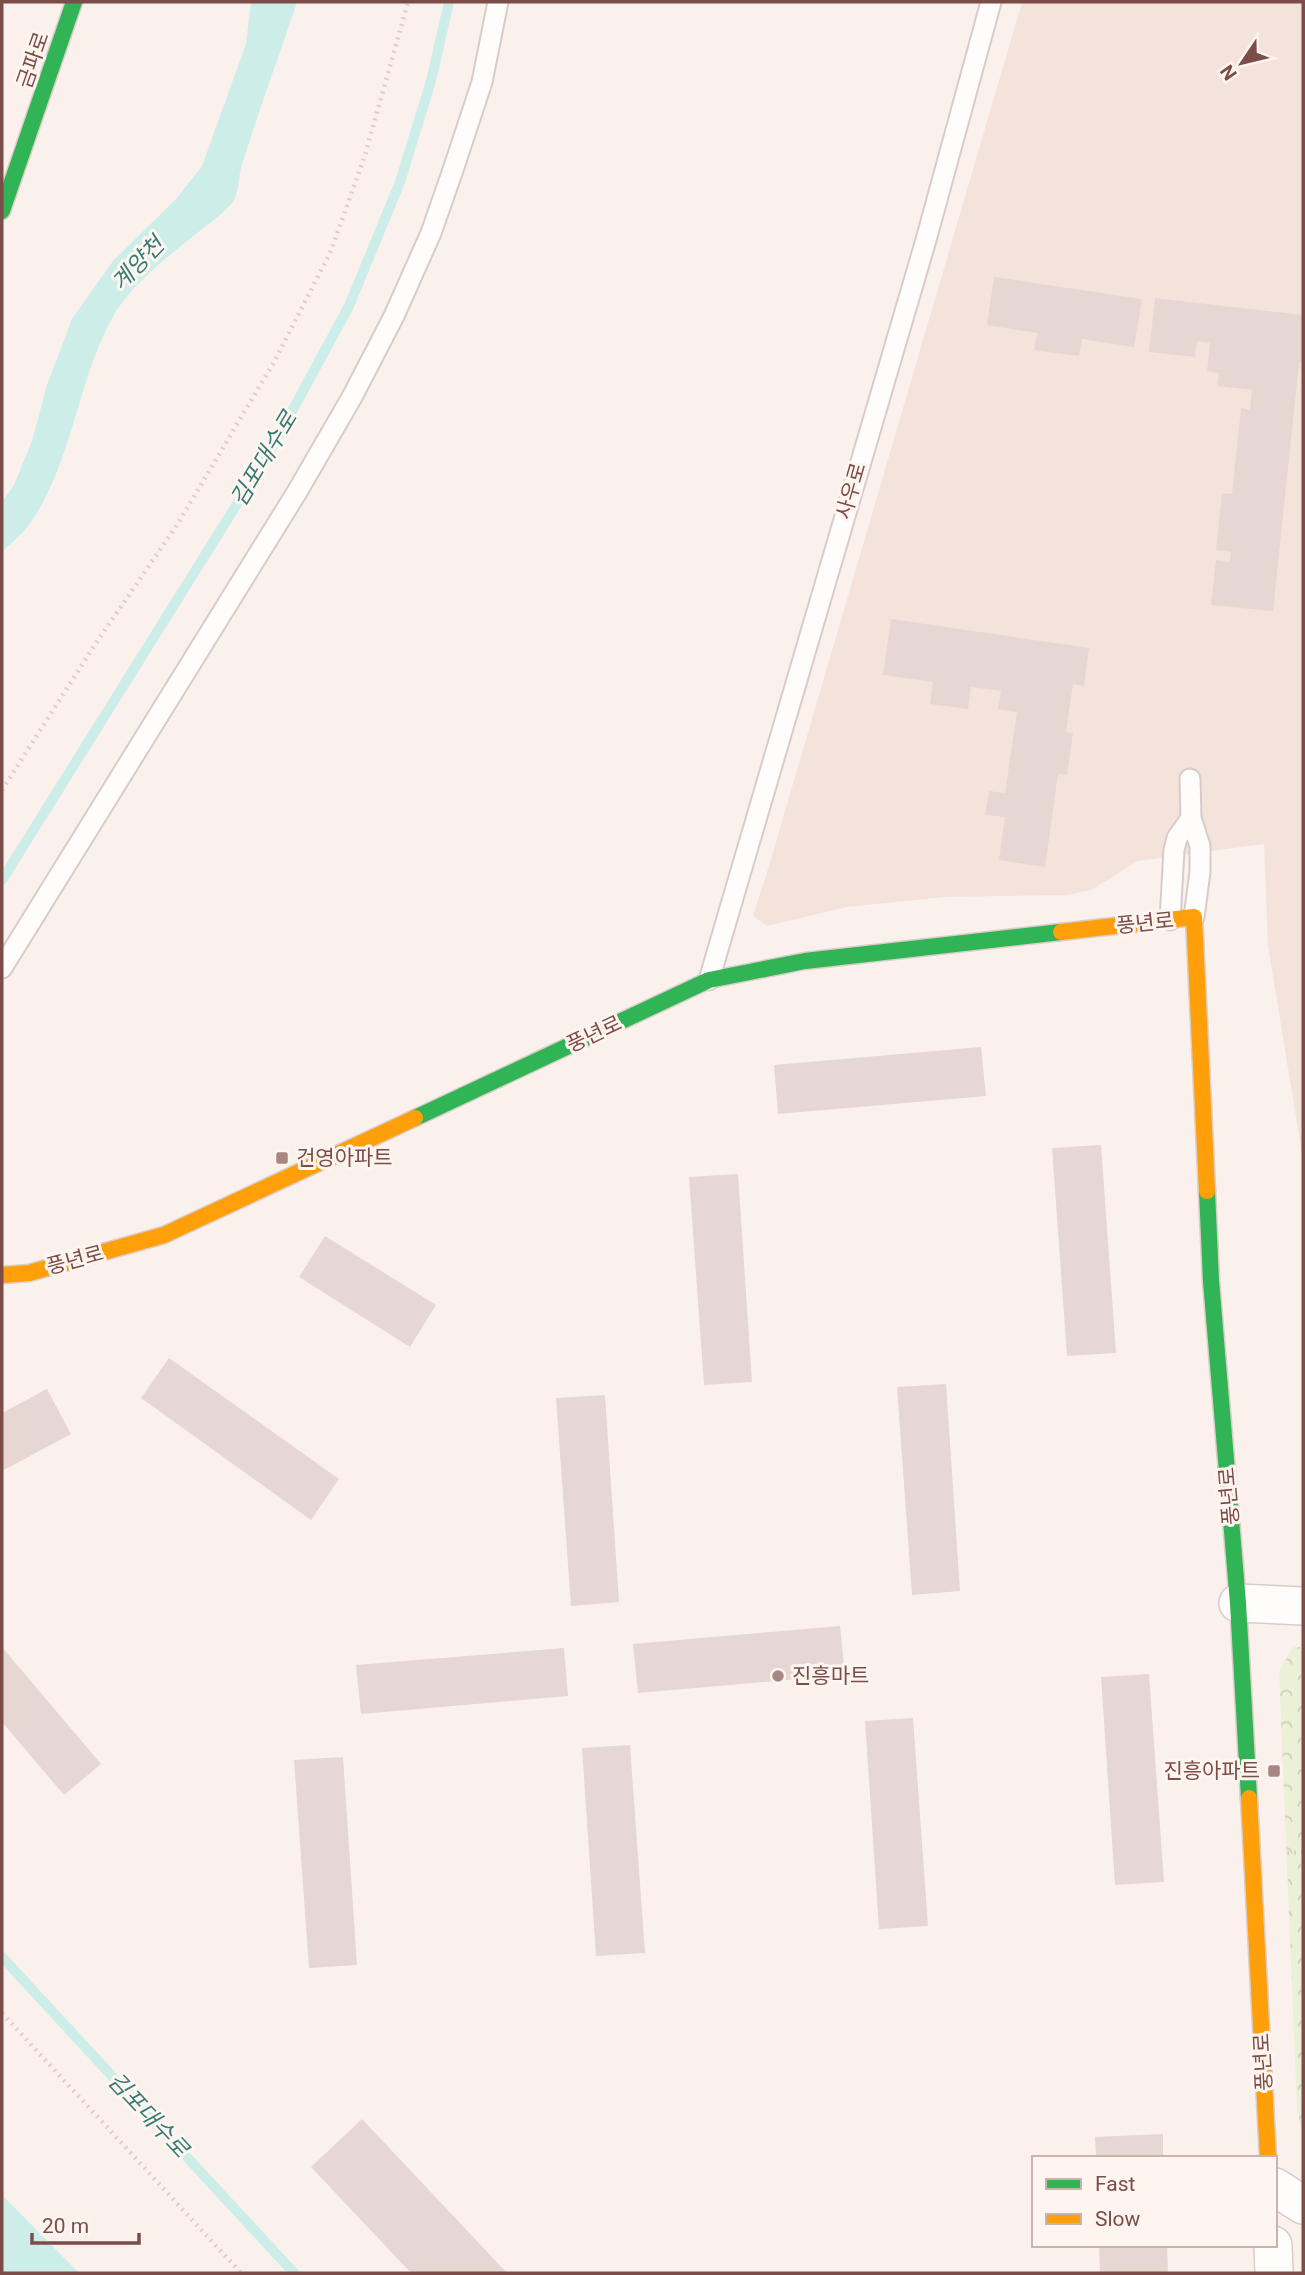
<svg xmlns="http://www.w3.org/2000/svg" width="1305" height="2275" viewBox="0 0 1305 2275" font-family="Roboto,'Noto Sans KR',sans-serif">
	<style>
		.residential { fill: #f4e3db }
		.forest { fill: url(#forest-crowns) }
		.water { fill: #ccede8 }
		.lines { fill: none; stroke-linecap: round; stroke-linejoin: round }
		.stream { stroke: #ccede8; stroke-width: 10 }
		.building { fill: #e7d7d3 }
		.lane-casing { stroke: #d8ccca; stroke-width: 23 }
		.street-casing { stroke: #d8ccca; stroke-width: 40 }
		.fast-casing { stroke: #dbceca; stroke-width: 19 }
		.slow-casing { stroke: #dbceca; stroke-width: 19 }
		.path { stroke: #ddcfcd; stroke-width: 4.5; stroke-dasharray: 2 5; stroke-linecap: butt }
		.lane { stroke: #fefdfc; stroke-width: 19 }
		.street { stroke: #fefdfc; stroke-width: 37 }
		.fast { stroke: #30b455; stroke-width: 16 }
		.slow { stroke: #ff9f0a; stroke-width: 16 }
		.poi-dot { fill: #a88682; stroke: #fff5f0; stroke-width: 2.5 }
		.labels { text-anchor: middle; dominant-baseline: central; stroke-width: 6; stroke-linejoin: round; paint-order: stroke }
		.street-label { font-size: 21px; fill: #7c4d48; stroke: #fff5f0 }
		.poi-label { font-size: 21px; fill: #7c4d48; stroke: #fff5f0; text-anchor: start }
		.water-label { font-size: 23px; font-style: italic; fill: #367b75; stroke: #fff5f0 }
	</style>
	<defs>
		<pattern id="forest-crowns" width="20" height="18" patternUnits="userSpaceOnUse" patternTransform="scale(1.75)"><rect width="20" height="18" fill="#ecf0d6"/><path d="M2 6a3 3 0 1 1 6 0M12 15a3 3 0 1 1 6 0" fill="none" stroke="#cecfb9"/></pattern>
	</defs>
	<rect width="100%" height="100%" fill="#faf1ed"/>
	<path class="residential" d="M1022,2H1303V1160L1268,946L1264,844L1138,861L1091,890L1068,895L945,897L847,907L767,926L753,916L768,869Z"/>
	<path class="forest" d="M1293,1647H1303V2136L1297,2109L1279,1671Z"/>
	<path class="water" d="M251,2H297C279,57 258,111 241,168C238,178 239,195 232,203C222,215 208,224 196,234C166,258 130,285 111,320C77,384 72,462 31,522C24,533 11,543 2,552V502L14,485L32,441L47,385L72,319L113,261L176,199L202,166L246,44Z
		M2,2195L79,2273H2Z"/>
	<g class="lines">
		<path class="stream" d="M2,880L272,448L349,306L400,182L431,81L449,2
			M2,1957L294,2273"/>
	</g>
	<path class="building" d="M994,277L1142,299L1134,347L1082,339L1079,356L1034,350L1037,333L987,325Z
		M1155,298L1303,315V363H1299L1273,611L1211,605L1216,560L1230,562L1231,552L1216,550L1222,493L1232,494L1241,408L1250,410L1252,390L1217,386L1219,373L1207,371L1210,343L1197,341L1195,357L1149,352Z
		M891,619L1089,648L1084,686L1073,684L1066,732L1073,733L1067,775L1058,774L1045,867L999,860L1005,817L985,815L989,791L1005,793L1017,712L998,709L1001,691L971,687L968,709L930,704L933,682L883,675Z
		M981,1047L986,1096L778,1114L774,1065Z
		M1101,1145L1116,1353L1067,1356L1052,1148Z
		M738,1174L752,1382L704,1385L689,1177Z
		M325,1236L436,1305L410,1347L299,1277Z
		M169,1358L339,1479L311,1520L141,1398Z
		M946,1384L960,1591L912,1595L897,1387Z
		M47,1389L71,1434L2,1471V1413Z
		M605,1395L619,1602L571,1606L556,1398Z
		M840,1626L845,1675L638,1693L633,1644Z
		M2,1647L101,1764L64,1795L2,1722Z
		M564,1648L568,1696L361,1714L356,1665Z
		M1149,1674L1164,1882L1115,1885L1101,1677Z
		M913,1718L928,1926L879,1929L865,1721Z
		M630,1745L645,1953L596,1956L582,1748Z
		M343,1757L357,1965L309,1968L294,1760Z
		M362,2119L507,2273H411L311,2167Z
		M1163,2134V2158H1096L1095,2137Z
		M1099,2245H1167L1168,2273H1100Z"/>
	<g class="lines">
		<defs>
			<path id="lane" d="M1190,779L1191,818L1200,846V872L1194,917
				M1170,920L1174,850L1177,838L1191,818
				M2,968L297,492L352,397L394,316L431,233L454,167L482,82L498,2
				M709,980L926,240L991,2"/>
			<path id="street" d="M1238,1603L1303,1606
				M1275,2187L1303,2205
				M1273,2245L1274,2273"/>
			<path id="fast" d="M2,211L74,2
				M415,1118L709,980L805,961L1061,932
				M1207,1191L1211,1281L1238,1603L1249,1798"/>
			<path id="slow" d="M1061,932L1194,917L1207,1191
				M2,1275L29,1273L164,1235L415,1118
				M1249,1798L1268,2158"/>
		</defs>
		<use href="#lane" class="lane-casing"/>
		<use href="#street" class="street-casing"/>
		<use href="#fast" class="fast-casing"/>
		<use href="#slow" class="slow-casing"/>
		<path class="path" d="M2,790L94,646L177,525L274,362L331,251L365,155L408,2
			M1287,1853L1303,1852
			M2,2013L241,2273"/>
		<use href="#lane" class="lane"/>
		<use href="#street" class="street"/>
		<use href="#fast" class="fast"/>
		<use href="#slow" class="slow"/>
	</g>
	<g class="poi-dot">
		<rect x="275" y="1151" width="14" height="14" rx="3.5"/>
		<circle cx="778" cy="1676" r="7"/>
		<rect x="1267" y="1764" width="14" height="14" rx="3.5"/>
	</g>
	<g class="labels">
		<g class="street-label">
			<text transform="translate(33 60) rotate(-71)">금파로</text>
			<text transform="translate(851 491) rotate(-74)">사우로</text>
			<text transform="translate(1145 923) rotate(-6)">풍년로</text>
			<text transform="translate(594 1034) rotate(-25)">풍년로</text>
			<text transform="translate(75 1260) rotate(-15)">풍년로</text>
			<text transform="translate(1229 1496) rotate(-95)">풍년로</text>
			<text transform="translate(1263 2062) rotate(-93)">풍년로</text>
		</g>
		<g class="poi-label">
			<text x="296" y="1158">건영아파트</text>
			<text x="792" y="1676">진흥마트</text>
			<text x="1260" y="1771" text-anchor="end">진흥아파트</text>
		</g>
		<g class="water-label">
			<text transform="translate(138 264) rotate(-46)">계양천</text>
			<text transform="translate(264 459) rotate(-59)">김포대수로</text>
			<text transform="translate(148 2115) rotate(47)">김포대수로</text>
		</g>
	</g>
	<rect width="1305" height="2275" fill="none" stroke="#7c4d48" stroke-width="7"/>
	<rect x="1032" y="2156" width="245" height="91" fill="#fff5f0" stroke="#cbb2ad" stroke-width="2"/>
	<rect x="1046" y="2179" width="35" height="10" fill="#30b455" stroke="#cbb2ad" stroke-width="2"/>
	<text x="1095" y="2191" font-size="21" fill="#7c4d48">Fast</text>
	<rect x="1046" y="2214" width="35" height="10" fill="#ff9f0a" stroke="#cbb2ad" stroke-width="2"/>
	<text x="1095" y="2226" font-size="21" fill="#7c4d48">Slow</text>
	<g transform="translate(1242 63) rotate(235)" stroke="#fff5f0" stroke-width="5" paint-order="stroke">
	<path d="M0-5L12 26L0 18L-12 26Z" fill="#7c4d48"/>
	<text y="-10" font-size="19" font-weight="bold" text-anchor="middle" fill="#7c4d48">N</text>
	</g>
	<path d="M32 2233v10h107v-10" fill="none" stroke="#7c4d48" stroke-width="3.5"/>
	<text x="42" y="2233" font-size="21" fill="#7c4d48" stroke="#fff5f0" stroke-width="5" paint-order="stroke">20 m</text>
</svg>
